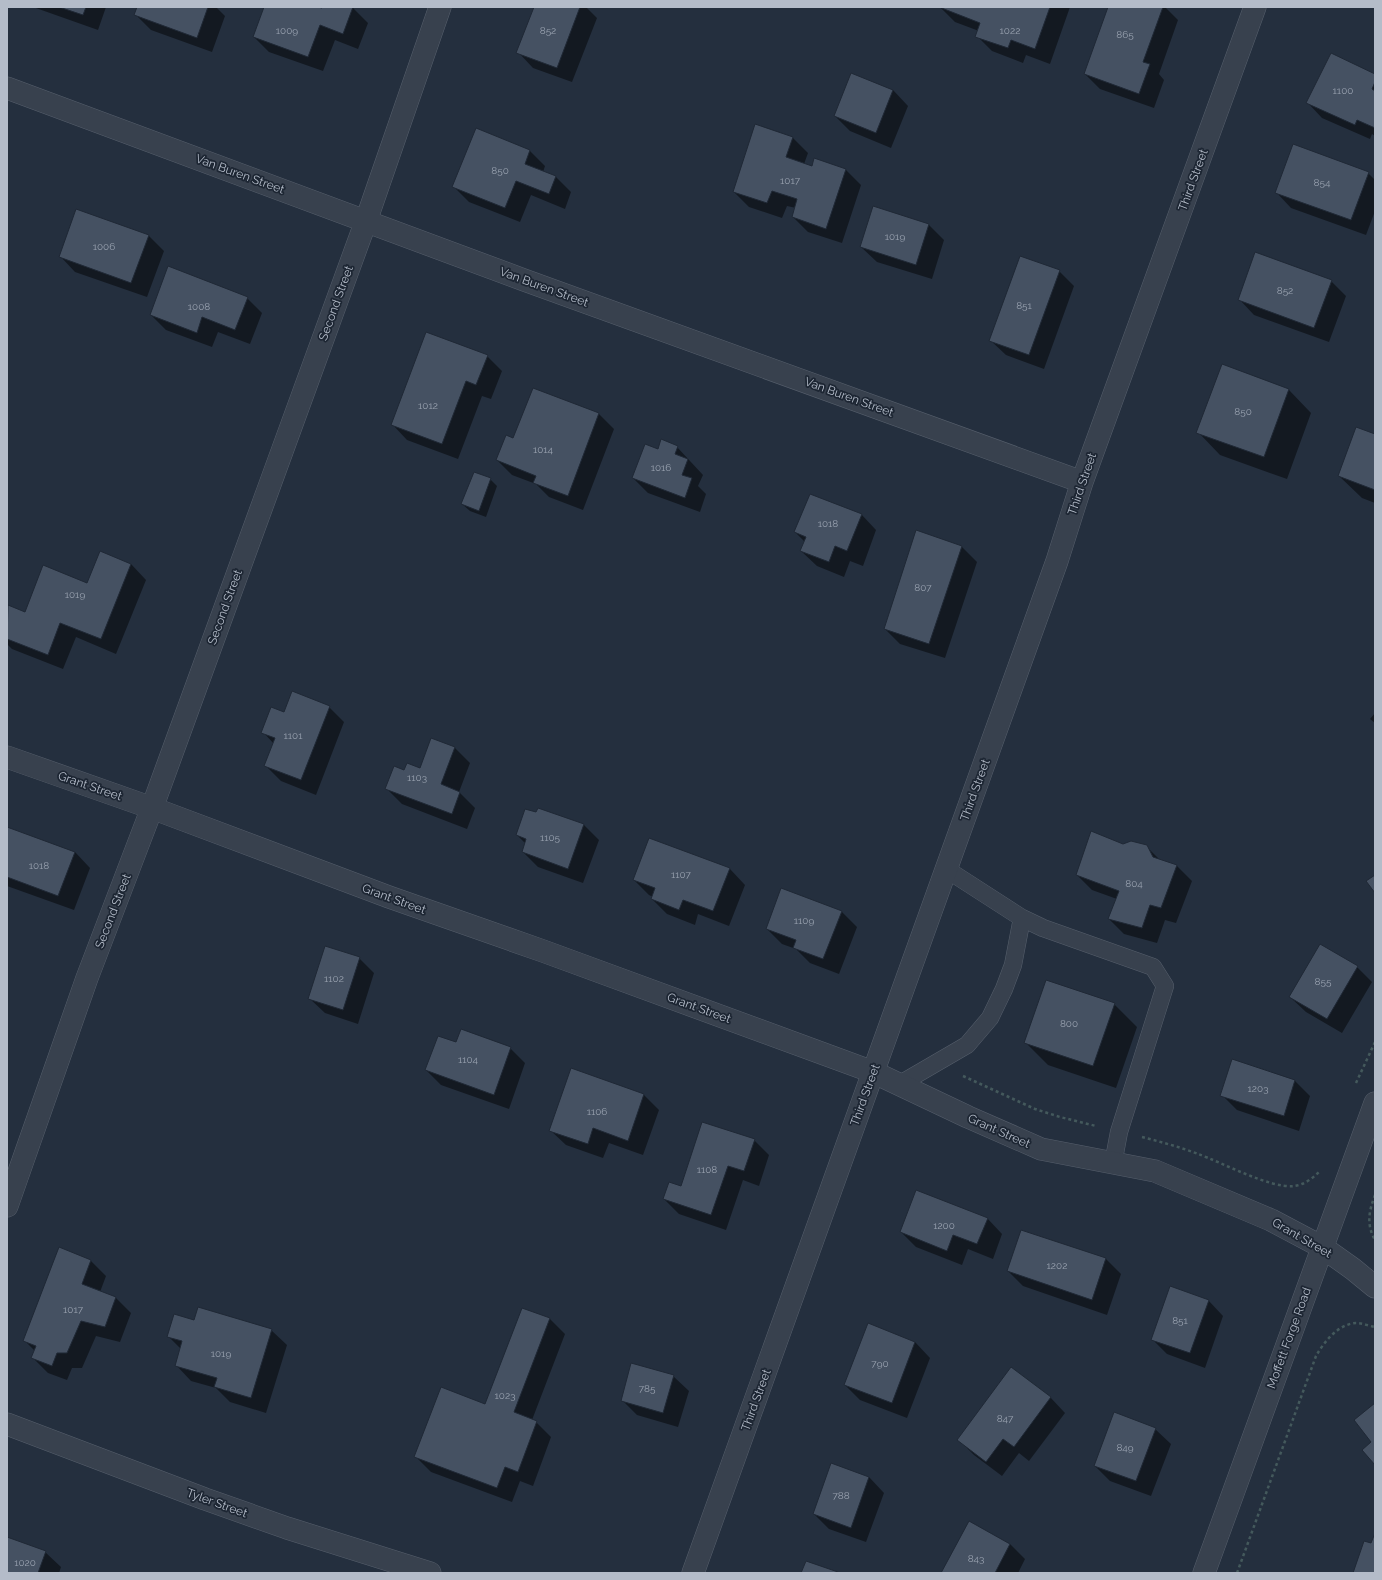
<svg xmlns="http://www.w3.org/2000/svg" width="1382" height="1580" viewBox="0 0 1382 1580" font-family="Raleway,sans-serif">
	<style>
		.shadow { fill: #0007 }
		.building { fill: #455162; stroke: #1f2835 }
		.lines { fill: none; stroke-linecap: round; stroke-linejoin: round }
		.service-casing { stroke: #565f6c; stroke-width: 18 }
		.minor-casing { stroke: #565f6c; stroke-width: 23 }
		.path { stroke: #44595c; stroke-width: 2.5; stroke-dasharray: 3 3; stroke-linecap: butt }
		.service { stroke: #38414e; stroke-width: 17 }
		.minor { stroke: #38414e; stroke-width: 22 }
		.labels { text-anchor: middle; dominant-baseline: central; stroke-width: 3.5; stroke-linejoin: round; paint-order: stroke }
		.number-label { font-size: 10px; fill: #98a1af }
		.street-label { font-size: 12px; fill: #b4bcc9; stroke: #1d2633 }
	</style>
	<rect width="100%" height="100%" fill="#242f3e"/>
	<path class="shadow" d="M33,7H106L98,30Z
		M139,7H216L225,16L212,52L151,30L136,15Z
		M265,7H315L323,10L324,7H350L353,8L368,23L358,49L335,40L323,71L269,52L254,37Z
		M535,7H586L597,18L572,82L533,68L518,52Z
		M940,7H1070L1050,64L1026,55L1023,63L992,51L977,36L979,31L955,22Z
		M1109,7H1165L1178,20L1159,74L1164,80L1154,108L1100,89L1085,74Z
		M852,74L893,90L908,106L891,148L850,131L835,116Z
		M1375,75V136L1372,134L1370,139L1322,118L1307,102Z
		M756,125L793,138L808,153L804,164L812,167L846,170L861,185L842,243L808,232L793,217L796,208L787,206L782,218L749,207L734,192Z
		M476,130L530,151L545,166L543,172L556,177L571,192L565,209L531,195L520,222L469,202L453,186Z
		M1368,173L1375,180V211L1366,235L1291,208L1276,192Z
		M77,210L149,236L164,251L147,297L75,272L60,256Z
		M929,225L944,240L932,279L877,262L861,247Z
		M1059,271L1074,286L1044,369L1006,355L990,340Z
		M1331,281L1346,296L1329,342L1254,315L1239,299Z
		M247,298L262,313L250,344L218,332L212,347L166,330L151,315Z
		M487,356L502,371L491,399L482,396L458,459L407,440L392,424Z
		M1223,366L1289,390L1311,413L1287,479L1220,455L1198,432Z
		M534,389L599,414L614,429L583,510L549,497L536,484L512,475L497,460L514,439Z
		M1375,435V503L1362,498L1339,476Z
		M677,447L703,475L698,486L706,494L700,512L648,493L633,478L658,450Z
		M490,479L497,486L486,517L470,511L462,504Z
		M861,514L876,530L863,566L850,561L844,577L817,566L801,551L805,542L795,532Z
		M961,546L977,562L945,658L900,644L885,629Z
		M131,564L146,580L116,654L76,637L63,669L12,649L7,644L8,606L25,613Z
		M329,707L344,722L316,795L281,781L266,766L274,744L263,732L284,714Z
		M1375,713V723L1370,719Z
		M432,739L455,748L470,763L459,792L475,808L467,829L402,804L387,789L404,772L421,769Z
		M538,809L584,825L599,840L583,883L538,867L523,852L526,844L517,835L537,814Z
		M7,828L75,852L90,868L74,910L7,886Z
		M650,839L730,869L745,885L729,926L698,914L695,925L667,914L652,899L653,897L649,895L634,880Z
		M1123,845L1146,846L1161,861L1177,866L1192,881L1176,923L1165,920L1157,943L1124,934L1109,919L1117,899L1092,890L1077,875Z
		M842,912L857,927L839,974L810,963L796,949L782,944L767,929Z
		M359,958L374,973L358,1024L325,1013L309,998Z
		M1357,967L1372,982L1342,1033L1306,1012L1290,997Z
		M1114,1004L1137,1027L1116,1088L1048,1065L1025,1042Z
		M457,1044L510,1048L525,1063L509,1109L441,1085L426,1070Z
		M572,1069L644,1095L659,1110L643,1155L609,1143L603,1158L566,1145L550,1130Z
		M1295,1081L1310,1096L1299,1131L1237,1110L1222,1095Z
		M754,1140L769,1155L759,1186L743,1180L726,1230L679,1214L664,1199Z
		M987,1218L1002,1234L993,1259L968,1249L962,1265L916,1247L901,1232Z
		M1106,1259L1121,1274L1107,1315L1023,1286L1008,1271Z
		M91,1261L106,1276L100,1292L116,1298L131,1313L120,1342L96,1336L82,1368H72L67,1380L48,1373L33,1358L35,1351L24,1340Z
		M1208,1300L1223,1316L1205,1368L1167,1354L1152,1339Z
		M522,1309L550,1319L565,1334L532,1420L536,1422L551,1437L533,1486L520,1481L512,1502L431,1472L415,1456L486,1405Z
		M194,1321L271,1330L287,1345L266,1413L230,1402L216,1388L191,1381L176,1365L181,1349L168,1336Z
		M915,1342L930,1358L907,1418L860,1400L845,1385Z
		M673,1376L689,1391L678,1427L637,1415L622,1400Z
		M1050,1397L1065,1413L1029,1461L1019,1453L1002,1476L974,1455L959,1440Z
		M1155,1429L1171,1444L1151,1496L1110,1481L1095,1466Z
		M869,1477L884,1493L866,1542L829,1529L814,1514Z
		M7,1538L45,1552L61,1567L59,1573H7Z
		M1010,1544L1025,1559L1018,1573H942Z"/>
	<path class="building" d="M59,7H86L83,15Z
		M137,7H208L197,38L134,15Z
		M264,7H318L322,8L323,7H353L343,34L320,25L308,57L253,37Z
		M534,7H580L557,68L516,53Z
		M939,7H1050L1035,49L1011,40L1008,48L975,37L980,23Z
		M1108,7H1163L1143,62L1150,64L1139,94L1084,74Z
		M1331,53L1375,74V82L1372,89L1375,91V128L1357,120L1355,125L1306,103Z
		M851,73L893,90L876,133L834,116Z
		M755,124L793,137L786,157L812,166L814,158L846,169L826,229L792,217L797,199L772,191L767,203L733,192Z
		M476,128L530,150L525,164L556,176L549,194L516,181L505,208L452,187Z
		M1293,144L1369,172L1351,220L1275,193Z
		M873,206L929,224L916,265L860,247Z
		M76,209L149,235L131,283L59,257Z
		M1255,252L1332,280L1314,328L1238,300Z
		M1020,256L1060,270L1029,355L989,341Z
		M168,266L248,297L235,330L202,317L197,333L150,315Z
		M426,332L488,355L476,385L466,381L442,444L391,425Z
		M1222,364L1289,389L1264,457L1196,433Z
		M533,388L599,413L568,496L533,483L536,476L496,460L506,435L513,438Z
		M1356,427L1375,434V490L1338,476Z
		M661,439L678,446L675,454L688,459L682,475L692,478L685,498L632,478L645,444L658,449Z
		M474,472L491,478L479,511L461,504Z
		M810,494L862,514L847,551L835,546L829,562L800,551L806,537L794,532Z
		M916,530L962,546L929,644L884,629Z
		M100,551L131,564L101,639L60,623L48,655L7,639L8,605L25,612L43,565L87,583Z
		M292,691L330,706L301,780L264,766L275,738L261,733L271,707L284,712Z
		M431,738L455,747L441,784L460,792L452,814L385,789L394,766L404,770L407,763L420,768Z
		M538,808L584,824L568,869L522,852L526,839L516,835L525,809L536,812Z
		M7,827L75,852L58,896L7,877Z
		M1091,831L1123,844L1131,841L1147,845L1153,857L1177,865L1161,908L1150,905L1142,928L1108,919L1119,891L1076,875Z
		M649,838L730,868L713,911L683,900L679,910L651,899L655,888L633,880Z
		M1375,875V893L1366,881Z
		M781,888L842,911L823,959L793,948L796,940L766,929Z
		M1320,944L1358,966L1327,1019L1289,997Z
		M325,946L360,957L343,1010L308,999Z
		M1046,980L1115,1003L1093,1066L1024,1043Z
		M461,1029L511,1047L494,1095L425,1070L438,1036L456,1042Z
		M1232,1059L1295,1080L1284,1116L1220,1096Z
		M571,1068L644,1094L628,1141L593,1128L588,1144L549,1131Z
		M702,1122L755,1139L744,1171L728,1166L711,1215L663,1199L669,1182L681,1186Z
		M916,1190L988,1218L977,1244L953,1235L947,1251L900,1232Z
		M1021,1230L1106,1258L1092,1300L1007,1271Z
		M59,1247L91,1260L82,1284L116,1297L105,1327L81,1321L67,1353H57L52,1366L31,1358L36,1346L23,1341Z
		M1170,1286L1209,1300L1190,1353L1151,1340Z
		M198,1307L272,1329L251,1398L214,1387L217,1378L175,1366L182,1341L167,1337L174,1314L194,1320Z
		M522,1308L550,1318L514,1412L537,1421L518,1472L505,1467L497,1488L414,1457L441,1387L485,1404Z
		M868,1323L915,1342L892,1403L844,1385Z
		M631,1363L674,1375L663,1413L621,1401Z
		M1011,1367L1051,1397L1014,1447L1003,1439L986,1462L957,1440Z
		M1375,1403V1465L1362,1450L1371,1442L1354,1420Z
		M1114,1412L1156,1428L1136,1481L1094,1466Z
		M831,1463L869,1477L851,1528L813,1514Z
		M969,1521L1010,1544L995,1573H941Z
		M1375,1533V1573H1353L1364,1541L1371,1543Z
		M7,1537L46,1551L38,1573H7Z
		M806,1561L838,1572L837,1573H801Z"/>
	<g class="lines">
		<defs>
			<path id="service" d="M946,869L1022,918L1043,928L1153,967L1165,986L1119,1132L1113,1164
				M900,1084L967,1045L990,1018L1004,989L1013,965L1022,918"/>
			<path id="minor" d="M7,88L524,280L1082,482
				M7,757L152,808L389,897L543,951L873,1072L968,1117L1041,1149L1155,1171L1271,1220L1322,1247L1353,1269L1375,1287
				M7,1206L87,978L152,808L366,221L440,7
				M7,1424L205,1499L287,1528L430,1573
				M693,1573L1057,561L1082,482L1255,7
				M1204,1573L1375,1103"/>
		</defs>
		<use href="#service" class="service-casing"/>
		<use href="#minor" class="minor-casing"/>
		<path class="path" d="M963,1076L1035,1109L1060,1117L1096,1126
			M1356,1083L1375,1042
			M1142,1137C1161,1142 1180,1147 1198,1154C1221,1162 1271,1189 1294,1186C1304,1185 1313,1178 1320,1171
			M1375,1195C1369,1211 1366,1224 1375,1240
			M1237,1573L1316,1356C1324,1342 1338,1324 1356,1323C1362,1323 1369,1326 1375,1327"/>
		<use href="#service" class="service"/>
		<use href="#minor" class="minor"/>
	</g>
	<g class="labels">
		<g class="number-label">
			<text x="287" y="30">1009</text>
			<text x="548" y="30">852</text>
			<text x="1010" y="30">1022</text>
			<text x="1125" y="34">865</text>
			<text x="1343" y="90">1100</text>
			<text x="500" y="170">850</text>
			<text x="790" y="180">1017</text>
			<text x="1322" y="182">854</text>
			<text x="895" y="236">1019</text>
			<text x="104" y="246">1006</text>
			<text x="1285" y="290">852</text>
			<text x="1024" y="305">851</text>
			<text x="199" y="306">1008</text>
			<text x="428" y="405">1012</text>
			<text x="1243" y="411">850</text>
			<text x="543" y="449">1014</text>
			<text x="661" y="467">1016</text>
			<text x="828" y="523">1018</text>
			<text x="923" y="587">807</text>
			<text x="75" y="594">1019</text>
			<text x="293" y="735">1101</text>
			<text x="417" y="777">1103</text>
			<text x="550" y="837">1105</text>
			<text x="39" y="865">1018</text>
			<text x="681" y="874">1107</text>
			<text x="1134" y="883">804</text>
			<text x="804" y="920">1109</text>
			<text x="334" y="978">1102</text>
			<text x="1323" y="981">855</text>
			<text x="1069" y="1023">800</text>
			<text x="468" y="1059">1104</text>
			<text x="1258" y="1088">1203</text>
			<text x="597" y="1111">1106</text>
			<text x="707" y="1169">1108</text>
			<text x="944" y="1225">1200</text>
			<text x="1057" y="1265">1202</text>
			<text x="73" y="1309">1017</text>
			<text x="1180" y="1320">851</text>
			<text x="221" y="1353">1019</text>
			<text x="880" y="1363">790</text>
			<text x="647" y="1388">785</text>
			<text x="505" y="1395">1023</text>
			<text x="1005" y="1418">847</text>
			<text x="1125" y="1447">849</text>
			<text x="841" y="1495">788</text>
			<text x="976" y="1558">843</text>
			<text x="25" y="1562">1020</text>
		</g>
		<g class="street-label">
			<text transform="translate(240 174) rotate(20)">Van Buren Street</text>
			<text transform="translate(1193 180) rotate(-70)">Third Street</text>
			<text transform="translate(544 287) rotate(20)">Van Buren Street</text>
			<text transform="translate(336 303) rotate(-70)">Second Street</text>
			<text transform="translate(849 397) rotate(20)">Van Buren Street</text>
			<text transform="translate(1082 484) rotate(-71)">Third Street</text>
			<text transform="translate(225 607) rotate(-70)">Second Street</text>
			<text transform="translate(90 786) rotate(19)">Grant Street</text>
			<text transform="translate(975 790) rotate(-70)">Third Street</text>
			<text transform="translate(394 899) rotate(20)">Grant Street</text>
			<text transform="translate(113 911) rotate(-69)">Second Street</text>
			<text transform="translate(699 1008) rotate(20)">Grant Street</text>
			<text transform="translate(865 1095) rotate(-70)">Third Street</text>
			<text transform="translate(999 1131) rotate(24)">Grant Street</text>
			<text transform="translate(1302 1238) rotate(30)">Grant Street</text>
			<text transform="translate(1289 1338) rotate(-70)">Moffett Forge Road</text>
			<text transform="translate(756 1400) rotate(-70)">Third Street</text>
			<text transform="translate(217 1503) rotate(20)">Tyler Street</text>
		</g>
	</g>
	<rect width="1382" height="1580" fill="none" stroke="#b4bcc9" stroke-width="16"/>
</svg>
